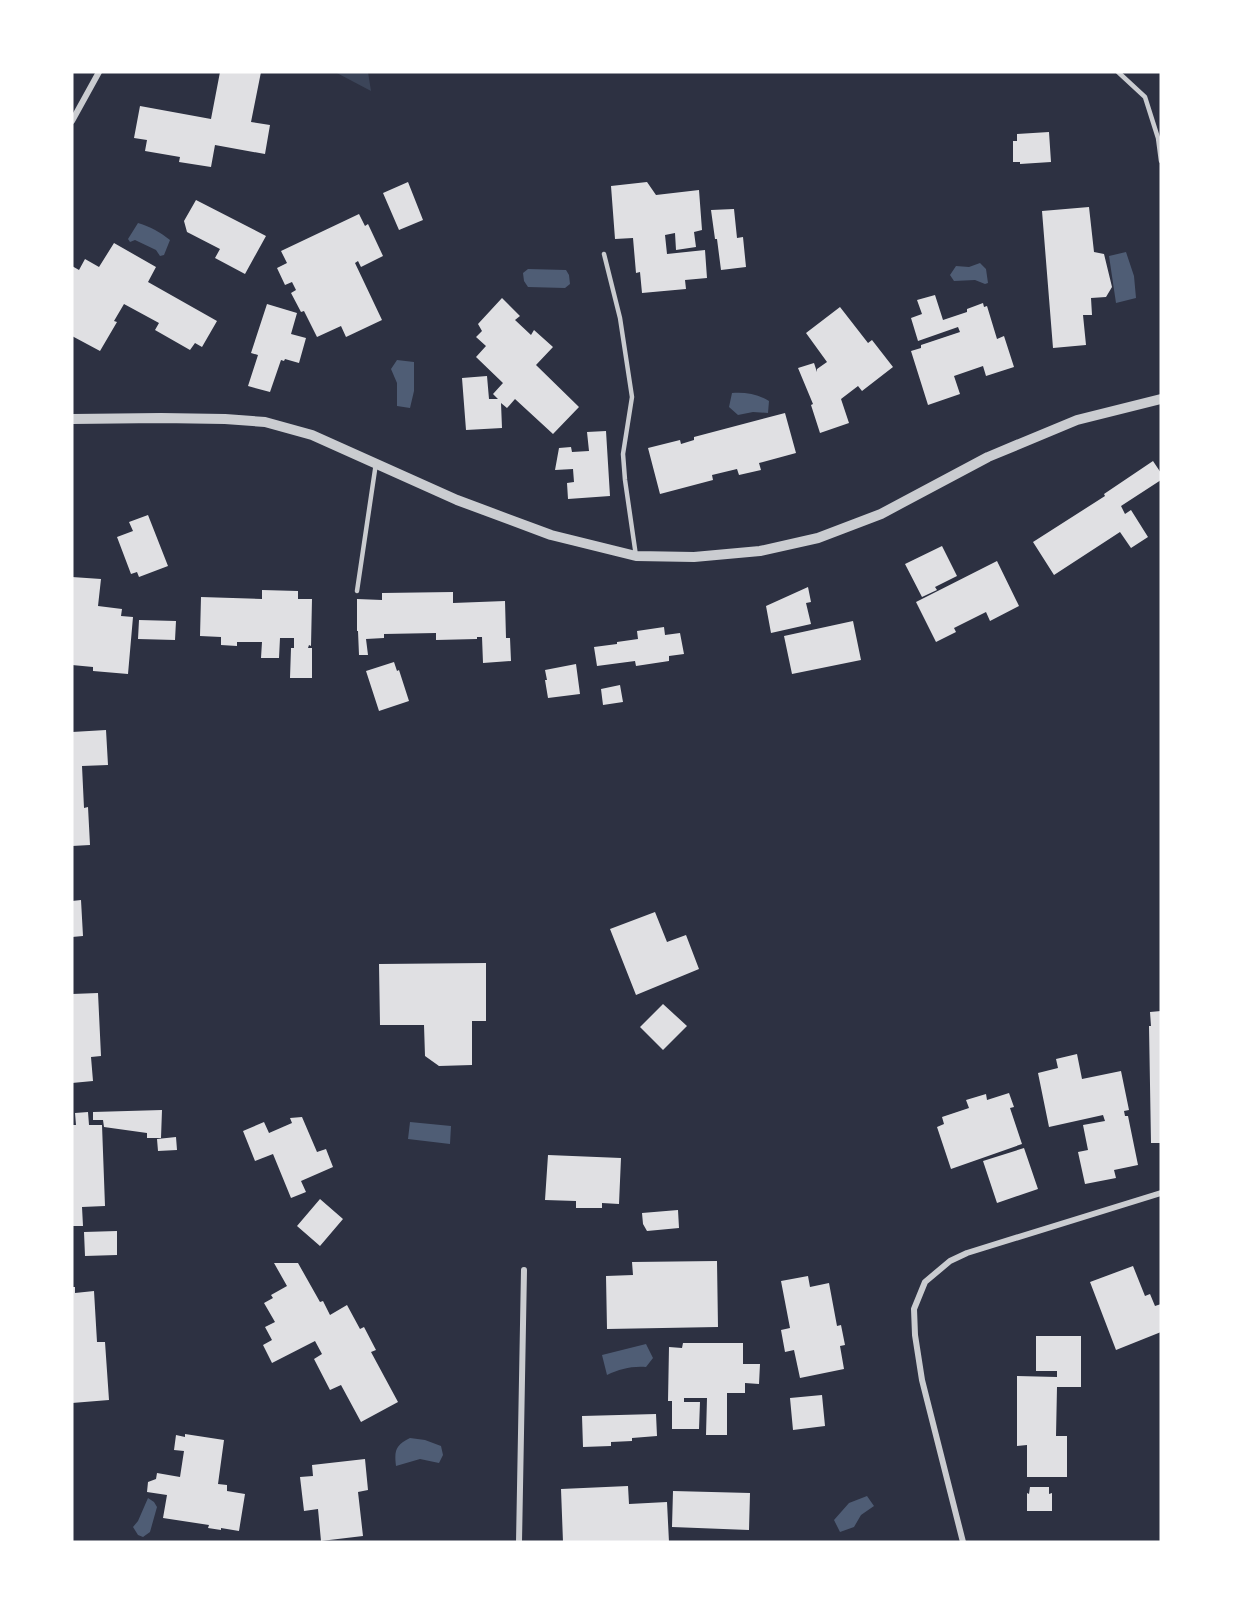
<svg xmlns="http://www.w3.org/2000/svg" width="1233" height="1614" viewBox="0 0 1233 1614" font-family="'IBM Plex Sans',sans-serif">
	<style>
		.green { fill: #3c4559 }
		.water { fill: #4f5d75 }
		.building { fill: #e0e0e3 }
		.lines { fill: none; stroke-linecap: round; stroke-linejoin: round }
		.service { stroke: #caccd0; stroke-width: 4.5 }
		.minor { stroke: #caccd0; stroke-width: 6 }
		.tertiary { stroke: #caccd0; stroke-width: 10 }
	</style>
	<rect width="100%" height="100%" fill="#2d3142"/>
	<path class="green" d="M335,72H368L371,91Z"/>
	<path class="water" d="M138,223C151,227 160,232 170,240L164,255L160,256L156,250L135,240L130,242L128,239Z
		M1126,252L1134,276L1136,298L1116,303L1109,256Z
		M980,263L986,269L988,283L985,284L975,280L954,281L950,275L956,266L969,267Z
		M528,269L566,270L569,275L570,284L565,288L528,287L524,281L523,273Z
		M397,360L414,362V391L410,408L397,406V383L391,369Z
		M732,393C745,392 758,394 769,401L768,413L753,412L738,415L729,407Z
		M410,1122L451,1126L450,1144L408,1139Z
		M646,1344L653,1358L646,1367C631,1366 620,1369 607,1375L602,1355Z
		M410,1438L425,1440L441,1446L443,1455L439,1463L420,1459L396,1466C394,1450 396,1445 410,1438Z
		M867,1496L874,1506L861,1515L854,1527L840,1532L834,1520L849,1503Z
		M148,1498L154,1502L157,1507L150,1532L143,1537L138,1535L133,1527L138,1521Z"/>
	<path class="building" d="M220,72H261L251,122L270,125L265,154L215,145L211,167L179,162L180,157L145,151L147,140L134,138L140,106L211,119Z
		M1049,132L1051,162L1020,164V162H1013V141H1017V134Z
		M408,182L423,220L399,230L383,193Z
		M647,182L656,195L699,190L702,230L694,232L696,247L676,250L675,233L665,235L667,254L705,250L707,278L685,280L686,289L642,293L640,272L636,273L633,238L615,239L611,186Z
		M196,200L266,236L245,274L215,258L220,249L187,232L184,221Z
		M1089,207L1094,252L1104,254L1112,287L1106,297L1091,298L1092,315H1083L1086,345L1053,348L1042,211Z
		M734,209L737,238L743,237L746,267L721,270L717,239H715L711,210Z
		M359,214L365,226L368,224L383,256L361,267L358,261L355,263L382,320L346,337L341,326L317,337L304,311L301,312L291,293L296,290L292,282L285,285L277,268L287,263L281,251Z
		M114,243L156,267L148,282L217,321L202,347L195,343L190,350L155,330L159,323L124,304L114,321L117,322L100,351L72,336V266L79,270L85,259L99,267Z
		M935,295L943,320L967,312V309L983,303L984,307L987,306L997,339L1004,336L1014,367L986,376L983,366L954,376L960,394L928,405L911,351L921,348V345L960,332L958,327L918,341L911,318L922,314L917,300Z
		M502,298L520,316L515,320L531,335L534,330L553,347L536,365L579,407L553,434L515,399L507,408L501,403L502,428L466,430L462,378L487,376L489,399H498L493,394L503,383L476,357L486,346L476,337L482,331L478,324Z
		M267,304L297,313L291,334L306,338L299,363L285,359L284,361L281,360L270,392L248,386L258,355L251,353Z
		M840,307L868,343L872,340L893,367L862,391L858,386L841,399L849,423L820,433L811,405L813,404L798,368L814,363L817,372V369L827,362L806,333Z
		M785,413L796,453L759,463L761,470L739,475L737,469L712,475L713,480L660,494L648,448L680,440L681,444L694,440V437Z
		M606,431L610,496L568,499L567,483L574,482L573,469L555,470L559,448L571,447L572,452L589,451L587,432Z
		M1153,461L1161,473V480L1121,506L1125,514L1131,510L1148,537L1131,548L1120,532L1054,575L1033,542L1105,496L1104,494Z
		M148,515L168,566L139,577L137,572L131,574L117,537L133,531L129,522Z
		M942,546L957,576L935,587L937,590L922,597L905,564Z
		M997,561L1019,606L990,621L986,612L954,628L956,632L936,642L916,602Z
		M72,577L101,579L98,606L122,609L121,616L133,617L128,674L93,671V667L72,665Z
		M808,587L811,602L806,603L811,624L771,633L766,606Z
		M262,590L298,591V599H312L311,646L309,645L308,648H312V678H290L291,648H294V638H280L279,658H261L262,642H237V646L221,645V637L200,636L201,597L262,599Z
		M453,592V603L505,601L506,638H510L511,661L483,663L482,637H477V639L436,640V633L384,634V638L366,639L368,655H359L358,631H357V599L382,600V593Z
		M139,620L176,621L175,640L138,639Z
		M853,621L861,660L792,674L784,636Z
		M664,627L665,635L680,633L684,654L669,656V661L636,666L635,661L597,666L594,647L617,644V642L638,639L637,631Z
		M394,662L397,671L399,670L409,701L379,711L366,671Z
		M576,664L580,694L548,698L545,680H547L545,670Z
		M620,685L623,702L603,705L601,689Z
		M106,730L108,765L82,766L84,808L88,807L90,845L72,846V732Z
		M81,900L83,936L72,937V901Z
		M655,912L667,942L686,935L699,969L636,995L610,929Z
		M486,963V1021H472V1065L439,1066L425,1056L424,1025H380L379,964Z
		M98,993L101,1056L91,1057L93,1081L72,1083V994Z
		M663,1004L687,1026L663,1050L640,1027Z
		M1161,1011V1143H1151L1149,1026H1151L1150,1012Z
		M1077,1054L1082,1079L1121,1071L1129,1110L1124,1111L1125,1116H1128L1138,1165L1114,1170L1116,1178L1085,1184L1078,1152L1088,1150L1083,1125L1105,1121L1103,1115L1049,1127L1038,1073L1058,1068L1056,1059Z
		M1009,1093L1014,1107L1010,1108L1022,1144L951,1169L937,1127L944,1124L942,1117L969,1108L966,1100L986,1094L987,1100Z
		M162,1110L161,1138H147V1133L104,1127L103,1120H93V1112Z
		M88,1112L89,1125H102L105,1206L82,1207L83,1226H72V1125H76L75,1113Z
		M302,1117L317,1152L326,1149L333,1167L301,1181L306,1192L291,1198L273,1154L255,1161L243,1131L264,1122L269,1133L292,1123L290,1118Z
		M176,1137L177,1150L158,1151L157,1139Z
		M1024,1148L1038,1189L997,1203L983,1161Z
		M548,1155L621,1158L619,1204L602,1203V1208H576V1201L545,1200Z
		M320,1199L343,1219L320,1246L297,1226Z
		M678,1210L679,1228L647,1231L643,1224L642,1213Z
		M117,1231V1255L85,1256L84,1232Z
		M717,1261L718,1327L607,1329L606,1276L633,1275L632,1262Z
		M274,1263H298L320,1302L323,1301L330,1315L347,1305L360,1329L364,1327L376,1350L371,1352L398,1402L361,1422L341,1385L330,1390L314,1359L322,1354L315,1341L272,1363L263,1345L272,1340L265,1327L275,1322L264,1303L273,1298L271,1295L287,1286Z
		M1133,1266L1145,1296L1150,1294L1155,1306L1161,1304V1332L1116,1350L1090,1282Z
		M808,1276L810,1287L829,1283L837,1326L841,1325L845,1345L840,1346L844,1369L800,1378L794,1350L785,1352L781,1330L790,1328L781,1281Z
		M72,1287H75V1293L94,1291L97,1342H105L109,1400L72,1403Z
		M1036,1336H1081V1387H1057L1056,1436H1067V1477H1027V1445L1017,1446V1376L1057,1377V1371H1036Z
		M683,1343H743V1364H760L759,1384L745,1383V1393H727V1435H706L707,1398H684V1402H700L699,1429H672V1401H668L669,1347L682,1348Z
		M822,1395L825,1426L793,1430L790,1398Z
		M656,1414L657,1436L632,1438V1441L611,1442V1446L583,1447L582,1416Z
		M185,1434L224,1440L218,1484L227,1485V1491L245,1494L239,1531L221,1528V1530L208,1528L209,1525L163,1518L167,1495L147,1492L148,1482L156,1479L157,1473L180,1477L184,1451L174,1450L176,1435L185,1437Z
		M365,1459L368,1490L358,1492L363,1536L321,1541L318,1509L304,1511L300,1477L313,1476L312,1465Z
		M628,1486L629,1504L667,1502L669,1542H563L561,1489Z
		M1030,1487H1049V1494L1052,1493V1511H1027V1493L1029,1494Z
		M673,1491L750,1493L749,1530L672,1527Z"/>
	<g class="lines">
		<path class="service" d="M1118,72L1145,97L1158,138L1161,161
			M604,254L620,318L632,397L623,454L625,480L636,556
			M357,591L376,463"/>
		<path class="minor" d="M72,121L99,72
			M519,1542L524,1270
			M963,1542L922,1380L915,1335L914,1309L925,1282L950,1261L967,1253L1161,1193"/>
		<path class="tertiary" d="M72,419L161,418L225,419L265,422L312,435L457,500L551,535L636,556L694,557L760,551L818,538L881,514L988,457L1077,420L1161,399"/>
	</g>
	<rect width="1233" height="1614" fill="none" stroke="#ffffff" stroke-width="147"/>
</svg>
